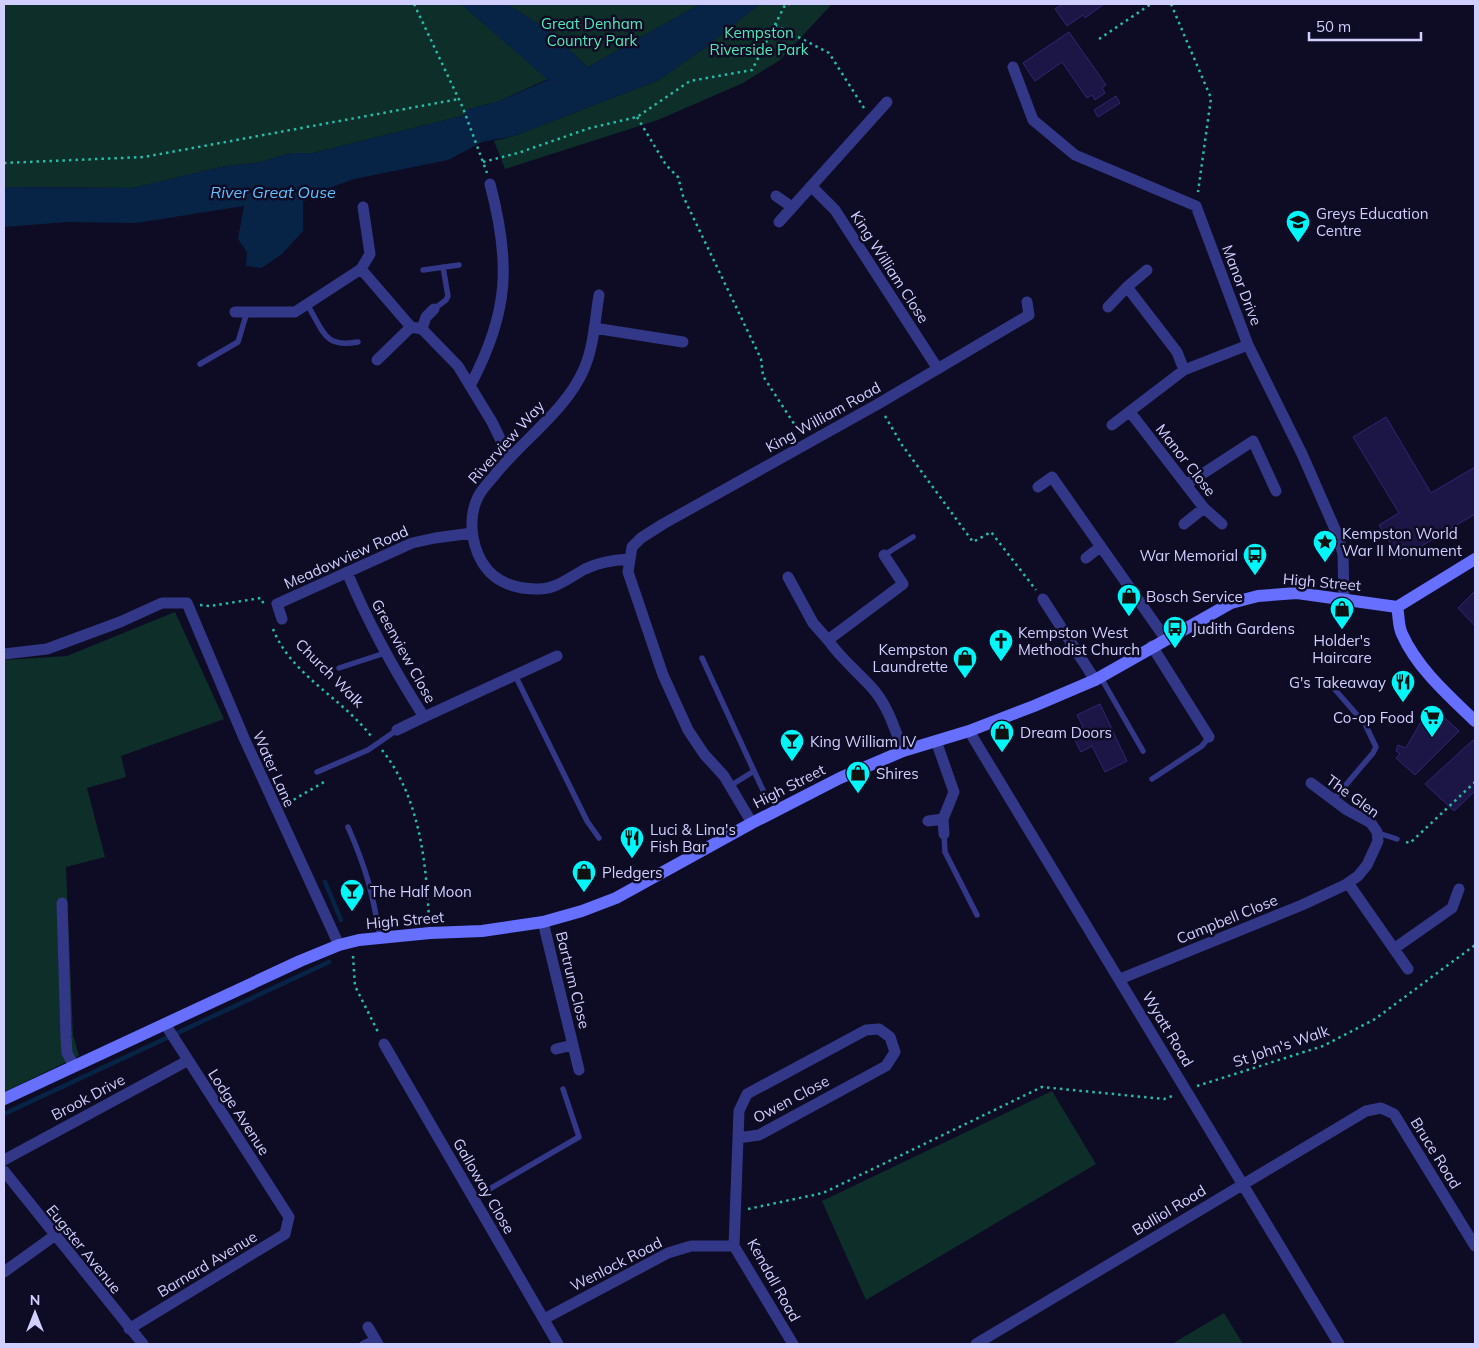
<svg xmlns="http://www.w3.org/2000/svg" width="1479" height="1348" viewBox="0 0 1479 1348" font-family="Mulish,sans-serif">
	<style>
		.green { fill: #0e2e2a }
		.water { fill: #072447 }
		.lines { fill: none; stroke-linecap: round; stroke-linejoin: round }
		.stream { stroke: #072447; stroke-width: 4.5 }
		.building { fill: #1c1646; stroke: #2f2674 }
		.path { stroke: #24bea7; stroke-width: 2.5; stroke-dasharray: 2.5 4; stroke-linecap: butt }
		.service { stroke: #333787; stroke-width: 5.5 }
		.minor { stroke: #333787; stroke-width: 11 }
		.secondary { stroke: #666fff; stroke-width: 12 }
		.labels { text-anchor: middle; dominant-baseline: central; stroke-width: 5; stroke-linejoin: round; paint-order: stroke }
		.park-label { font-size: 15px; fill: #50e9b5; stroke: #0e0c24 }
		.poi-label { font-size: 15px; fill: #d0cfff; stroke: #0e0c24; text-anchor: start }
		.street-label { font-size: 15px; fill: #d0cfff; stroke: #0e0c24 }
		.water-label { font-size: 16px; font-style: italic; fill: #5dc2ff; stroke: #0e0c24 }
	</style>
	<rect width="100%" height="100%" fill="#0e0c24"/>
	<path class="green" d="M4,4H461L548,79L499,101L466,110V114L462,116L313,153H291L261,162L221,167L133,188L4,187Z
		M507,4H700L588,67L546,29Z
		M760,4H832L780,60L743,83L658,120L505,169L494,141L514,136L659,80L703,49Z
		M175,612L224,719L121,756L126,777L87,788L105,857L66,867L73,1035L79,1056L4,1092V660L67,656Z
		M1052,1091L1096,1164L866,1300L822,1201Z
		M1224,1313L1243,1344H1172Z"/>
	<path class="water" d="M461,4H507L546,29L588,67L700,4H760L703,49L659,80L514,136L482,142L448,160L354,179L321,191L303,202V231L282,254L261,268L246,266L247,252L238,239L244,206L136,223L67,222L4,227V187L133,188L221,167L261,162L291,153H313L462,116L466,114V110L499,101L548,80Z"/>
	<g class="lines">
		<path class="stream" d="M325,882L341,920
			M4,1114L329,962"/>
	</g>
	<path class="building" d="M1063,4H1104L1085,18L1083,15L1067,26L1055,9Z
		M1069,32L1106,85L1102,88L1105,93L1095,100L1092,95L1087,98L1062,62L1035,81L1023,63Z
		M1116,96L1120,103L1098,117L1094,110Z
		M1386,417L1431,493L1475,467V514L1400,559L1379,525L1399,513L1353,437Z
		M1475,591V626L1458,608Z
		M1100,704L1127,761L1105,772L1092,746L1081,752L1071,732L1083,727L1077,715Z
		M1434,708L1459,731L1415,775L1396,758L1400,754L1396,751L1398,745L1406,748L1422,720Z
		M1473,740L1475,743V791L1454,811L1425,784Z"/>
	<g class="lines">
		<path class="path" d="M414,4L463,108L487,173
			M1171,4L1211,98L1198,192
			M775,25L829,53L864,108
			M1099,39L1151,4
			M637,117L666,165L678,177L683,196L761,359L763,376L800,433
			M483,162L518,153L590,128L637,117L690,81L752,70L785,5L790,4
			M4,163L144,157L459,99
			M885,416L902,445L973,542L991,532L1036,590
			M200,605L210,606L261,598L264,605
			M273,629C291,675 342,698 371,736
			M382,750C420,798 426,862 429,920
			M288,803L324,782
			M1406,842L1410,843L1475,782
			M353,956L355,986L378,1032
			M1197,1086L1323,1046L1375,1019L1475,945
			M748,1209L823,1193L1042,1087L1164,1099L1175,1095"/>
		<path class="service" d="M423,270L459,265
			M308,306C324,332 324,348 358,342
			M434,309L446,300L448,296L443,267
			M200,364L238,342L247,312
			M884,555L913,537
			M702,658L754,771L730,786
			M339,668L385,653
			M515,675L587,821L599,838
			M1100,676L1143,751
			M1331,685L1365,724L1376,747L1373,753L1333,800
			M754,771L763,790
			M317,772L368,750L397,730
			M1152,779L1202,746L1209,737
			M348,827C366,868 373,894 380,938
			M1378,833L1397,839
			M944,834L945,852L977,915
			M474,1198L579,1137L563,1089
			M362,1344L374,1338"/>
		<path class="minor" d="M1013,67L1033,120L1075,155L1196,206L1248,345L1302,454L1338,536L1343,554L1344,599
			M811,186L835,210L938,369
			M776,196L792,207
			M779,222L887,102
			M361,269L370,254L363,207
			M1127,287L1177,352L1184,370
			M599,295C595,319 594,346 584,369C566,411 522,440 494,476C489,482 482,489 478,497C468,517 471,543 482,562C494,582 514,589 537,589C555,590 570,577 585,569C599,562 613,560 629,559
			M1108,307L1127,287L1147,270
			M235,312H295L361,269L411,327L422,329L458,366L492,422L509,457
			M594,328L683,342
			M422,329L426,317L434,309
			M377,360L411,327
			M471,384C509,312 511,263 490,184
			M1130,412L1204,508L1222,524
			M1112,425L1184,370L1248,345
			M1187,484L1253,441L1276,491
			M1038,487L1052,477L1165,638
			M1184,524L1204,508
			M884,555L903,584L828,640C841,659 858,672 873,689C888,706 895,730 903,751
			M1086,558L1100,547
			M347,572C368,623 394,670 424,717L397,730
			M788,577L813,623L828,640
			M1043,599L1095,680
			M282,619L277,604L412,543L435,538L472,533
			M1152,646L1209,737
			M4,654L47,649L120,622L162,603H187L244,738L339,945
			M424,717L557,656
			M969,731L1339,1344
			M936,741L954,792L943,819L944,834
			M928,821L943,819
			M752,823L724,776L704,754L688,730L663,675L628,572L632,547L641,538L663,524L878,404L1029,315L1027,302
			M1348,883L1408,969
			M62,903L66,1037L67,1053L74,1066
			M543,922L579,1070
			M1395,948L1452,908L1459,889
			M1120,979L1302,905L1345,885L1358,876L1367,865L1378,841L1377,832L1371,823L1347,810L1311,783
			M879,1029L890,1037L895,1052L886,1066L759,1135L738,1138L739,1111L747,1094L866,1030Z
			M384,1044L558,1344
			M556,1049L573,1045
			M738,1138L734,1246L793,1344
			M4,1160L187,1061
			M4,1171L143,1344
			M4,1272L54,1236
			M544,1319L668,1253L691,1246H734
			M368,1327L378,1344
			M129,1329L285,1234L289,1217L165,1024
			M976,1344L1366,1111L1381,1108L1394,1114L1475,1246"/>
		<path class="secondary" d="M1397,607C1399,615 1398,626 1402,634C1417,668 1449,696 1475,721
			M1397,607L1475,559
			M4,1099L300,961L339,945L359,940L430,933L482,931L543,922L582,911L616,898L752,823L840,778L903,751L969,731L1034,706L1095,680L1231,603L1258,596L1297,593L1397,607"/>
	</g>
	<defs>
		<symbol id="school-pin" viewBox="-11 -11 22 30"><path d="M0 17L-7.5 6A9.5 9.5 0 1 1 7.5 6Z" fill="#00f7fa" stroke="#0e0c24"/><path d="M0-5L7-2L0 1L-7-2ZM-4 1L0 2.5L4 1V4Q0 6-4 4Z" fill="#111"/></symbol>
		<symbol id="sight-pin" viewBox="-11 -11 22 30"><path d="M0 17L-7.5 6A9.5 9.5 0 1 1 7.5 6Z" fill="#00f7fa" stroke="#0e0c24"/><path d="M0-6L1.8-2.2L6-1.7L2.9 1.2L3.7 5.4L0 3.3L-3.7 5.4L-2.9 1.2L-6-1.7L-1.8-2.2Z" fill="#111"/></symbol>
		<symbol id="bus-pin" viewBox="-11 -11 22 30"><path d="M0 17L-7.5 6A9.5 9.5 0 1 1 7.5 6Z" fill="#00f7fa" stroke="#0e0c24"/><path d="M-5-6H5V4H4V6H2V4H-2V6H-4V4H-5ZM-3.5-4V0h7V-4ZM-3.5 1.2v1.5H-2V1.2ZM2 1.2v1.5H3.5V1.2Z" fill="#111"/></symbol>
		<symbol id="shop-pin" viewBox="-11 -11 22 30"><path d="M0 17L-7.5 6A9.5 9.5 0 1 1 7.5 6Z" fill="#00f7fa" stroke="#0e0c24"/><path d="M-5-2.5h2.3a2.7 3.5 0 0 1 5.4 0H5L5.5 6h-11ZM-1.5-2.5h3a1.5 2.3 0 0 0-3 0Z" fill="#111"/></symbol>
		<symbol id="church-pin" viewBox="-11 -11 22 30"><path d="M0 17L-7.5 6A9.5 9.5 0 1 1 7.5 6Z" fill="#00f7fa" stroke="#0e0c24"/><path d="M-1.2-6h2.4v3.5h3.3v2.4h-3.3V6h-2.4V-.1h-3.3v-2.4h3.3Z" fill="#111"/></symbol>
		<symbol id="restaurant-pin" viewBox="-11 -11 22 30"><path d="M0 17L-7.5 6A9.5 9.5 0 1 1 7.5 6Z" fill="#00f7fa" stroke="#0e0c24"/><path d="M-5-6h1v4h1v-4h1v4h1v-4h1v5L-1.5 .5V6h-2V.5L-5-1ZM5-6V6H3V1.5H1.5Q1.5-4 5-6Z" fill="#111"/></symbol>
		<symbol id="supermarket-pin" viewBox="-11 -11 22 30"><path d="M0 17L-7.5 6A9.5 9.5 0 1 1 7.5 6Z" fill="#00f7fa" stroke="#0e0c24"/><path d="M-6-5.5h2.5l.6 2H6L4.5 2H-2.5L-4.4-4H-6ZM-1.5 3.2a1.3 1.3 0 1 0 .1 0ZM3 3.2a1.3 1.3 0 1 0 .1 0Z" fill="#111"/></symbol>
		<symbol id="bar-pin" viewBox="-11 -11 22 30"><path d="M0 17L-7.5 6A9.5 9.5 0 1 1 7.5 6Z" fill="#00f7fa" stroke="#0e0c24"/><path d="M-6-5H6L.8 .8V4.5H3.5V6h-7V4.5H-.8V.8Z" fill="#111"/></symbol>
	</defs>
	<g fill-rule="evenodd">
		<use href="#school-pin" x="1284" y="208" width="28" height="38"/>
		<use href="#sight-pin" x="1311" y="528" width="28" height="38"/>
		<use href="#bus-pin" x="1241" y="541" width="28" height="38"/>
		<use href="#shop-pin" x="1115" y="582" width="28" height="38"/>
		<use href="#shop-pin" x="1328" y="595" width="28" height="38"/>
		<use href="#bus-pin" x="1161" y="614" width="28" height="38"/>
		<use href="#church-pin" x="987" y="627" width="28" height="38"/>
		<use href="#shop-pin" x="951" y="644" width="28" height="38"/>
		<use href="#restaurant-pin" x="1389" y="668" width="28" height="38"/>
		<use href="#supermarket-pin" x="1418" y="703" width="28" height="38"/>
		<use href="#shop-pin" x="988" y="718" width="28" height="38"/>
		<use href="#bar-pin" x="778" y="727" width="28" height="38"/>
		<use href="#shop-pin" x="844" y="759" width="28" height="38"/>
		<use href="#restaurant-pin" x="618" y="824" width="28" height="38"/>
		<use href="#shop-pin" x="570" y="858" width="28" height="38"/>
		<use href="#bar-pin" x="338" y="877" width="28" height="38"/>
	</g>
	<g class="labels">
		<g class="park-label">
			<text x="592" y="23">Great Denham<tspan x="592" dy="17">Country Park</tspan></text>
			<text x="759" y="32">Kempston<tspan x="759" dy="17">Riverside Park</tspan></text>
		</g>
		<g class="poi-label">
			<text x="1316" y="213">Greys Education<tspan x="1316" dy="17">Centre</tspan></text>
			<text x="1342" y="533">Kempston World<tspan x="1342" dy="17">War II Monument</tspan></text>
			<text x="1238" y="555" text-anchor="end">War Memorial</text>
			<text x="1146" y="596">Bosch Service</text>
			<text x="1192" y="628">Judith Gardens</text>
			<text x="1018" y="632">Kempston West<tspan x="1018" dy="17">Methodist Church</tspan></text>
			<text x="1342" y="640" text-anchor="middle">Holder's<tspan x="1342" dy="17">Haircare</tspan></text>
			<text x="948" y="649" text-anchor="end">Kempston<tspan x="948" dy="17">Laundrette</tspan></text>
			<text x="1386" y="682" text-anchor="end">G's Takeaway</text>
			<text x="1414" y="717" text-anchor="end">Co-op Food</text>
			<text x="1020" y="732">Dream Doors</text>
			<text x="810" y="741">King William IV</text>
			<text x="876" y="773">Shires</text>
			<text x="650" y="829">Luci &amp; Lina's<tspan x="650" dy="17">Fish Bar</tspan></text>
			<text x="602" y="872">Pledgers</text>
			<text x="370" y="891">The Half Moon</text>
		</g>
		<g class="street-label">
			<text transform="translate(890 267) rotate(57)">King William Close</text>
			<text transform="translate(1242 285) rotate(69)">Manor Drive</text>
			<text transform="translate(823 417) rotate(-29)">King William Road</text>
			<text transform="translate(506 442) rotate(-48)">Riverview Way</text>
			<text transform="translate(1186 460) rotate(52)">Manor Close</text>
			<text transform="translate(346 557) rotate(-24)">Meadowview Road</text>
			<text transform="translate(1322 582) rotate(5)">High Street</text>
			<text transform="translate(404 651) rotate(61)">Greenview Close</text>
			<text transform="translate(330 673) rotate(45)">Church Walk</text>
			<text transform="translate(274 769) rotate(66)">Water Lane</text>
			<text transform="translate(789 786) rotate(-27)">High Street</text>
			<text transform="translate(1353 796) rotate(36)">The Glen</text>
			<text transform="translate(1227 919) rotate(-22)">Campbell Close</text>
			<text transform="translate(405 920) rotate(-5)">High Street</text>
			<text transform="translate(573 980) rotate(76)">Bartrum Close</text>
			<text transform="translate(1168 1029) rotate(59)">Wyatt Road</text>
			<text transform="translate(1281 1046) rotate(-19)">St John's Walk</text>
			<text transform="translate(88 1097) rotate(-28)">Brook Drive</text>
			<text transform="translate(791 1099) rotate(-28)">Owen Close</text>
			<text transform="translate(239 1112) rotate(57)">Lodge Avenue</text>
			<text transform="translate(1436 1153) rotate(58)">Bruce Road</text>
			<text transform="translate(484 1186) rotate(60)">Galloway Close</text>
			<text transform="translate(1169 1210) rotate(-31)">Balliol Road</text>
			<text transform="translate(84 1249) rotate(51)">Eugster Avenue</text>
			<text transform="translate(207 1264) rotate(-31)">Barnard Avenue</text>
			<text transform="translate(616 1264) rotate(-27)">Wenlock Road</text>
			<text transform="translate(774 1280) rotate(61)">Kendall Road</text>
		</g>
		<g class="water-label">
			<text x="273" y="192">River Great Ouse</text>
		</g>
	</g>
	<rect width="1479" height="1348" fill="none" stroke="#d0cfff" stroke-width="10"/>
	<g transform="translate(35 1313)" stroke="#0e0c24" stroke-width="4" paint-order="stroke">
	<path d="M0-4L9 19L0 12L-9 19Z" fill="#d0cfff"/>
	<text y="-8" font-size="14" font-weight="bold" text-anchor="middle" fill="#d0cfff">N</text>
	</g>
	<path d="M1309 32v8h112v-8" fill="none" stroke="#d0cfff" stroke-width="2.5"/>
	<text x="1316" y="32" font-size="15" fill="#d0cfff" stroke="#0e0c24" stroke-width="4" paint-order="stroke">50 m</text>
</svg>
